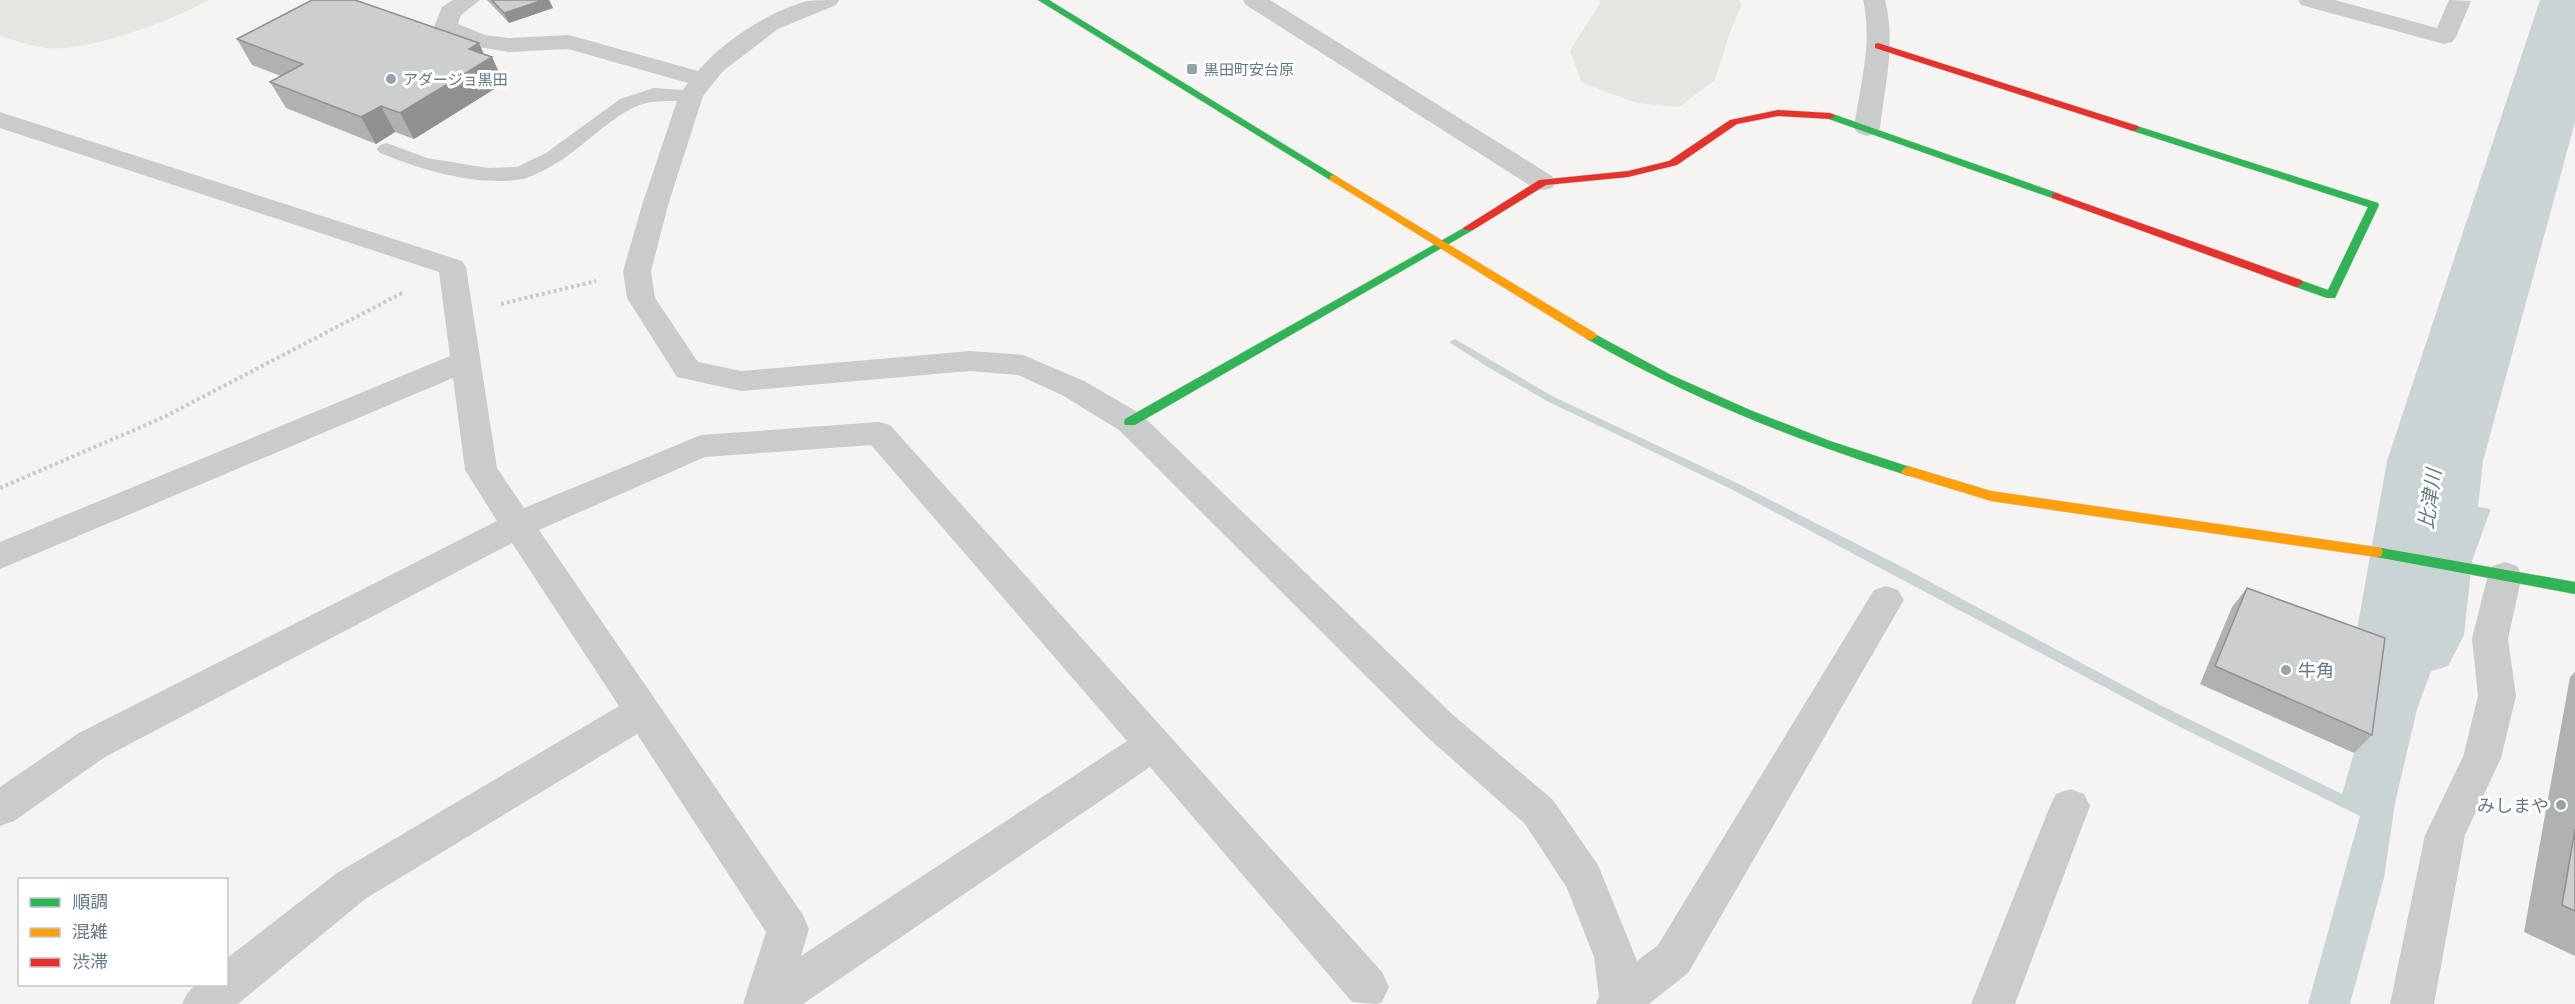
<svg xmlns="http://www.w3.org/2000/svg" width="2575" height="1004" viewBox="0 0 2575 1004" font-family="'PT Sans','Noto Sans JP',sans-serif">
	<style>
		.green { fill: #e4e7e0 }
		.water { fill: #cad4d5 }
		.lines { fill: none; stroke-linecap: round; stroke-linejoin: round }
		.river { fill: #cad4d5; fill-rule: evenodd }
		.fast-casing { stroke: #d0d2d1; stroke-width: 1 }
		.slow-casing { stroke: #d0d2d1; stroke-width: 1 }
		.jam-casing { stroke: #d0d2d1; stroke-width: 1 }
		.path { stroke: #c8caca; stroke-width: 4; stroke-dasharray: 3 3; stroke-linecap: butt }
		.lane { fill: #cacccc; fill-rule: evenodd }
		.street { fill: #cacccc; fill-rule: evenodd }
		.fast { fill: #30b455; fill-rule: evenodd }
		.slow { fill: #ff9f0a; fill-rule: evenodd }
		.jam { fill: #e5322d; fill-rule: evenodd }
		.wall { fill: #b0b1b1 }
		.shaded-wall { fill: #909090 }
		.building { fill: #cdcece; stroke: #909090; stroke-width: 1.5 }
		.poi-dot { fill: #96a4aa; stroke: #fff; stroke-width: 2 }
		.labels { text-anchor: middle; dominant-baseline: central; stroke-width: 6; stroke-linejoin: round; paint-order: stroke }
		.far-poi-label { font-size: 15px; fill: #637984; stroke: #fff; text-anchor: start }
		.poi-label { font-size: 18px; fill: #637984; stroke: #fff; text-anchor: start }
		.water-label { font-size: 20px; font-style: italic; fill: #5f7b81; stroke: #fff }
	</style>
	<rect width="100%" height="100%" fill="#f5f4f2"/>
	<path class="green" d="M0,0H208C173,21 84,53 45,48C30,46 15,40 0,36Z
		M1599,0H1739L1742,4L1730,32L1715,80L1679,107L1637,103L1582,83L1570,51L1600,3Z"/>
	<path class="water" d="M1455,339L1552,396L1737,483L1906,569L2160,705L2342,794L2399,600L2415,497L2491,509L2417,709L2395,803L2384,878L2350,1004H2308L2360,816L2176,725L1733,490L1547,401L1486,366L1449,342Z"/>
	<g class="lines">
		<path class="river" d="M2540,0H2575V122L2483,461L2464,635L2448,666L2410,678L2372,666L2356,635L2387,461Z"/>
		<defs>
			<path id="fast" d="M1038,0H1049L1339,178L1338,180H1330Z
				M1830,113L2060,194L2061,196L2056,199L2052,198L1826,118V114Z
				M2134,125L2378,203L2379,205L2335,298H2327L2293,286L2291,283L2297,279L2328,290L2368,207L2130,130L2129,128Z
				M1469,225L1473,226V230L1135,425H1125L1124,422L1125,419Z
				M1591,332L1671,375L1750,410L1830,441L1913,468L1915,471L1908,476L1903,474C1793,439 1687,397 1587,339L1585,336Z
				M2376,547L2575,582V594L2376,557L2371,556L2369,552L2371,548Z"/>
			<path id="slow" d="M1334,175L1595,333L1597,336L1591,340L1587,339L1330,180V176Z
				M1908,466L1991,491L2376,547L2381,548L2383,552L2381,556L2376,557L1991,501L1903,474L1901,471Z"/>
			<path id="jam" d="M1878,43L2138,126L2139,128L2134,131L2130,130L1875,48V44Z
				M1778,110L1830,113L1835,116L1830,119L1778,116L1737,124L1677,165L1628,177L1546,185L1473,230H1465L1463,228L1539,180L1628,171L1669,161L1730,120Z
				M2056,193L2301,280L2303,283L2297,287L2293,286L2052,198V194Z"/>
		</defs>
		<use href="#fast" class="fast-casing"/>
		<use href="#slow" class="slow-casing"/>
		<use href="#jam" class="jam-casing"/>
		<path class="path" d="M501,304L596,281
			M0,488L164,417L404,292"/>
		<path class="lane" d="M654,88L698,91L700,95L698,99C676,104 656,97 635,107C609,119 585,145 560,161C550,167 535,176 523,179C479,187 421,170 380,153L377,149L380,145L387,143L427,158L488,168L517,167L546,153L620,99Z"/>
		<path class="street" d="M453,0H480L461,15L458,24L485,35L509,38L569,35L698,71C723,41 770,11 807,1C816,0 829,0 839,0L836,5L778,29L723,71L703,96L669,202L651,271L655,298L698,362L741,371L970,351L1023,355L1084,381L1141,414L1452,714L1553,800L1598,865L1637,961L1658,945L1874,590L1886,586L1898,590L1904,600L1898,610L1688,973L1649,1004H1596L1599,997L1594,957L1567,888L1525,824L1426,736L1119,430L1062,395L1018,375L970,371L741,391L677,377L627,298L623,271L643,202L679,95L688,83L568,49L509,52L472,46L438,32L434,27L442,7Z
			M1243,0H1270L1552,176L1556,182L1552,188L1543,190L1534,188L1246,5Z
			M1863,0H1885C1896,43 1885,85 1880,128L1876,133L1867,136L1858,133L1854,128C1860,85 1873,43 1863,0Z
			M2298,0H2335L2437,28L2449,0L2471,1L2456,37L2452,42L2444,44L2301,5Z
			M0,112L462,261L466,267L497,468L524,508L701,435L879,422L890,425L1382,972L1389,987L1382,1002L1377,1004L1352,1002L1150,767L803,1004H743L766,932L637,734L365,899L238,1004H182C193,979 202,984 226,984V959L337,873L619,706L512,543L105,757L14,821L0,826V787L79,733L497,521L465,470L453,378L0,569V542L450,356L439,272L0,128ZM871,445L1127,741L801,956L809,929L803,915L539,530L705,457Z
			M2505,562L2517,566L2522,575L2508,639L2516,696L2501,758L2465,835L2434,1004H2390L2425,835L2463,757L2478,696L2472,639L2488,575L2493,566Z
			M2070,789L2084,794L2090,806L2015,1004H1971L2050,806L2056,794Z"/>
		<use href="#fast" class="fast"/>
		<use href="#slow" class="slow"/>
		<use href="#jam" class="jam"/>
	</g>
	<path class="wall" d="M487,0H549L553,8L509,23Z
		M237,39L484,55L504,83L414,139L395,132L376,144L286,108L270,82L281,76L252,65Z
		M2247,588L2372,735L2354,753L2200,684L2232,607Z
		M2575,672V956L2524,932L2570,677Z"/>
	<path class="shaded-wall" d="M543,0H549L553,8L509,23L504,13Z
		M479,43L487,61L492,57L504,83L414,139L400,113L469,49Z
		M381,106L395,132L376,144L361,117Z"/>
	<path class="building" d="M312,0H355L479,43L469,49L492,57L400,113L381,106L361,117L270,82L303,64L237,39Z
		M492,0H543L504,13Z
		M2247,588L2385,638L2372,735L2215,666Z
		M2575,829V911L2562,905Z"/>
	<g class="poi-dot">
		<rect x="1186" y="63" width="12" height="12" rx="3"/>
		<circle cx="391" cy="79" r="6"/>
		<circle cx="2286" cy="670" r="6"/>
		<circle cx="2561" cy="805" r="6"/>
	</g>
	<g class="labels">
		<g class="far-poi-label">
			<text x="1204" y="69">黒田町安台原</text>
			<text x="403" y="79">アダージョ黒田</text>
		</g>
		<g class="poi-label">
			<text x="2298" y="670">牛角</text>
			<text x="2549" y="805" text-anchor="end">みしまや</text>
		</g>
		<g class="water-label">
			<text transform="translate(2430 499) rotate(-82)">比津川</text>
		</g>
	</g>
	<rect x="18" y="878" width="210" height="108" fill="#ffffff" stroke="#c1c9ce" stroke-width="1.5"/>
	<rect x="30" y="898" width="30" height="9" fill="#30b455" stroke="#c1c9ce" stroke-width="1.5"/>
	<text x="72" y="908" font-size="18" fill="#637984">順調</text>
	<rect x="30" y="928" width="30" height="9" fill="#ff9f0a" stroke="#c1c9ce" stroke-width="1.5"/>
	<text x="72" y="938" font-size="18" fill="#637984">混雑</text>
	<rect x="30" y="958" width="30" height="9" fill="#e5322d" stroke="#c1c9ce" stroke-width="1.5"/>
	<text x="72" y="968" font-size="18" fill="#637984">渋滞</text>
</svg>
